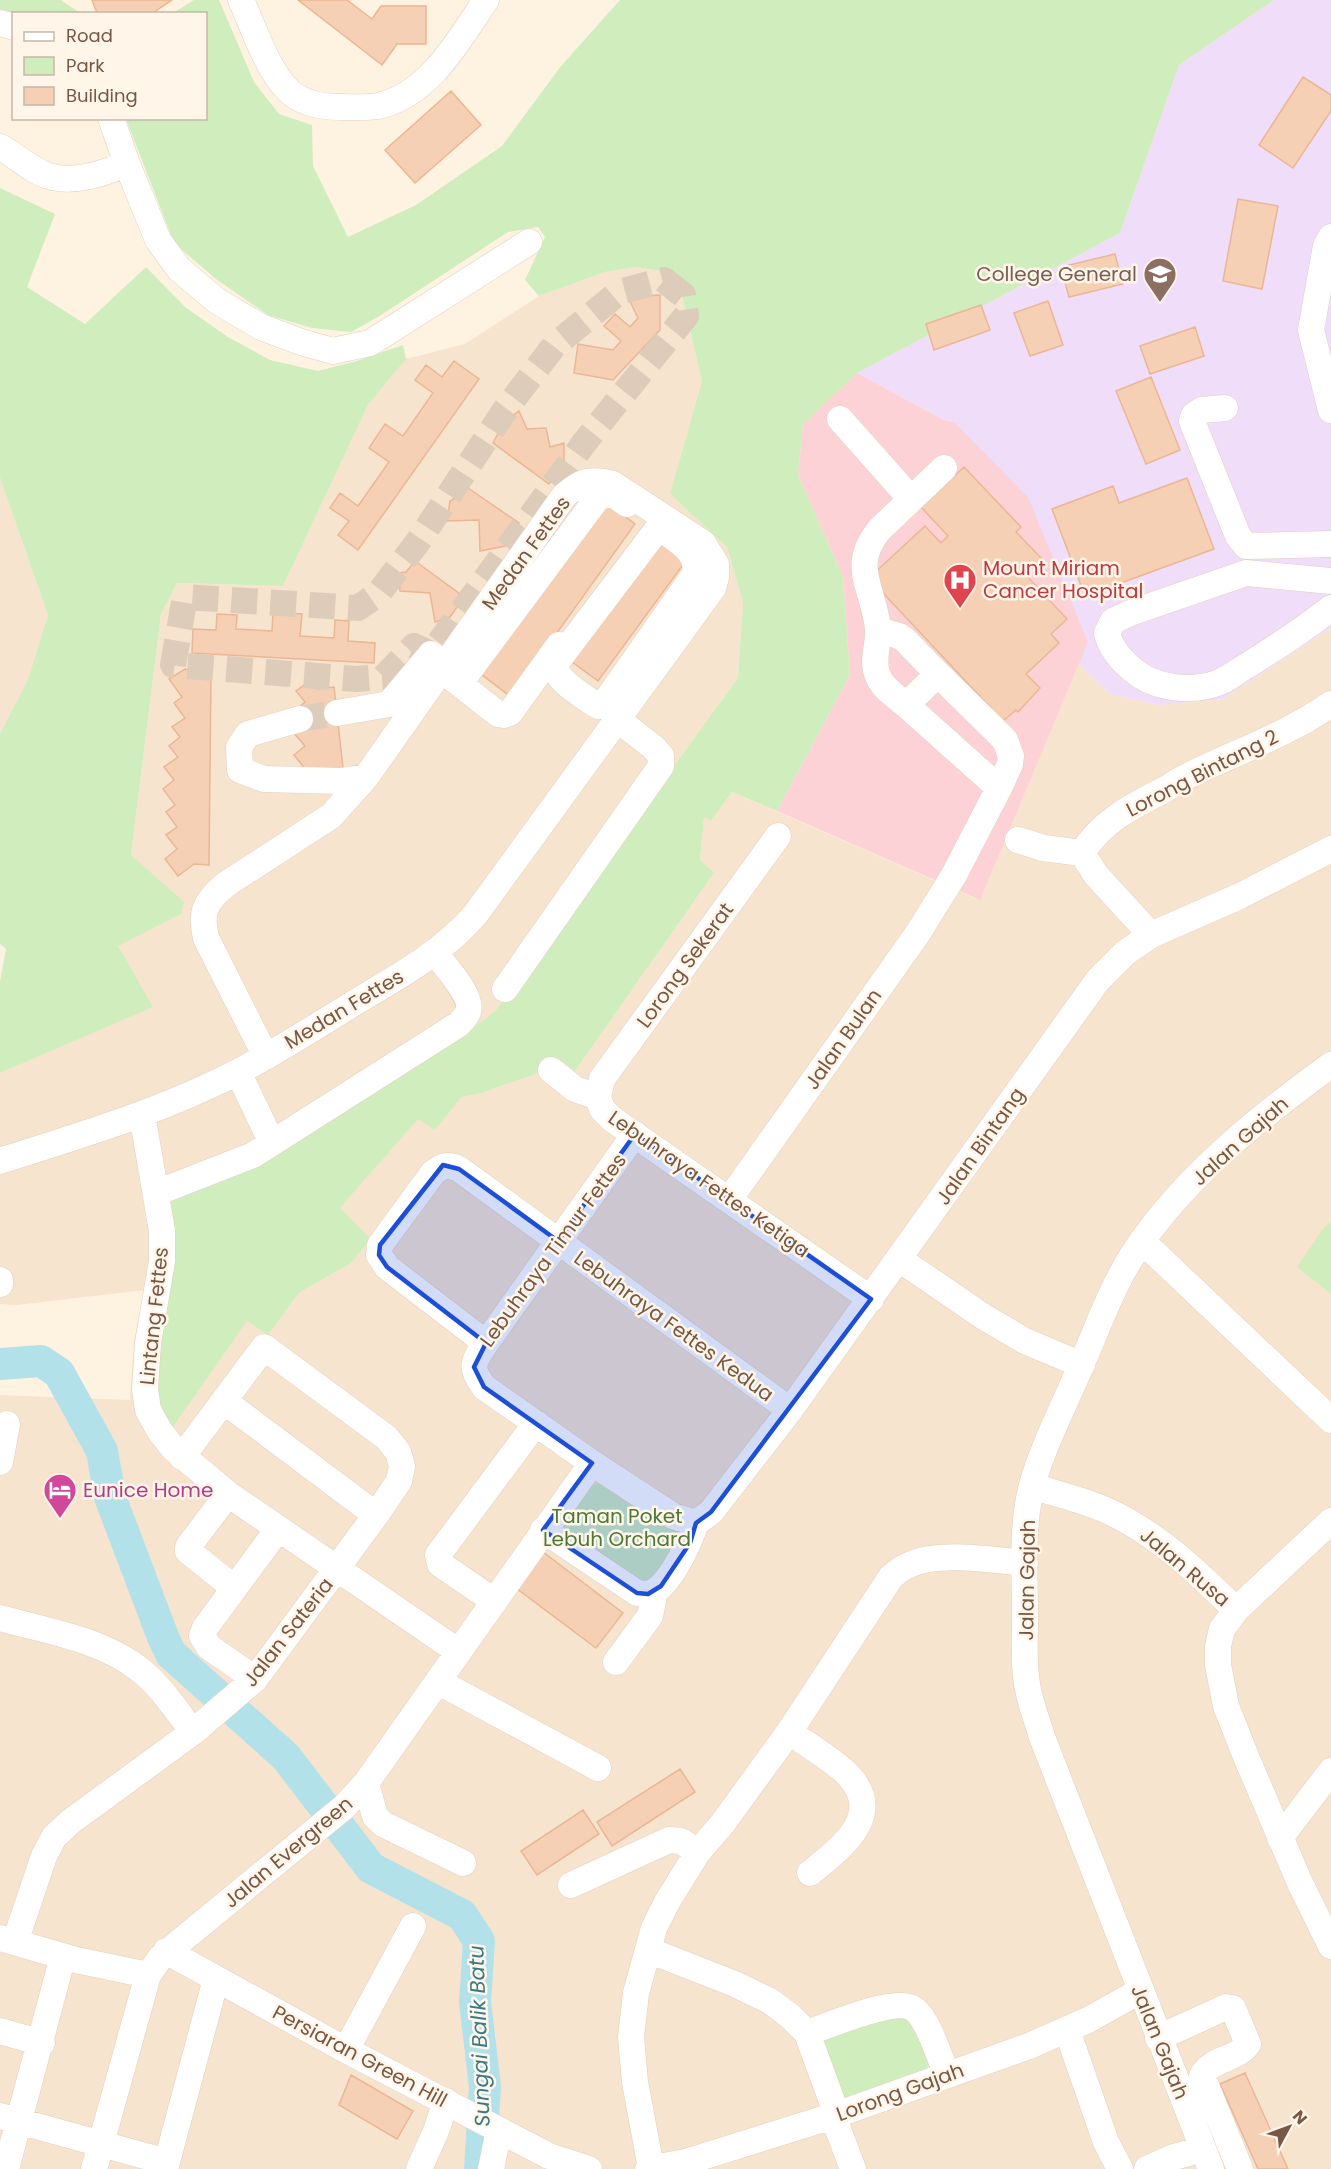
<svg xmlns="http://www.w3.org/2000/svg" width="1331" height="2169" viewBox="0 0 1331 2169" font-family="Poppins,sans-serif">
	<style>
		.residential { fill: #f7e4ce }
		.education { fill: #f0ddfa }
		.medical { fill: #fdd2d7 }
		.green { fill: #d0edbe }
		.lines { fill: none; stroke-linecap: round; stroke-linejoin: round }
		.river { stroke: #b3e1ea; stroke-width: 32 }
		.building { fill: #f6d0b5; stroke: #ebb694; stroke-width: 1.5 }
		.minor-tunnel { stroke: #dcccb9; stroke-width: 26; stroke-dasharray: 26 13; stroke-linecap: butt }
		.minor-casing { stroke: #e3cfbb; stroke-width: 27 }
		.minor { stroke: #fff; stroke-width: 26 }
		.marked { fill: #1d4ed8; fill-opacity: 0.2; stroke: #1d4ed8; stroke-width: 4.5; stroke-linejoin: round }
		.labels { text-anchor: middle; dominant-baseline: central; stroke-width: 5; stroke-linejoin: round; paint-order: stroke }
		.education-label { font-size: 20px; fill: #785e54; stroke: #fff6e9; text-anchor: end }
		.street-label { font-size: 20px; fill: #785745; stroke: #fff6e9 }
		.health-label { font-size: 20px; fill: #be3a42; stroke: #fff6e9; text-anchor: start }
		.hotel-label { font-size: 20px; fill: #b23c85; stroke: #fff6e9; text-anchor: start }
		.park-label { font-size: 20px; fill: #4c793a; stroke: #fff6e9 }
		.water-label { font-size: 21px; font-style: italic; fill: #3a7986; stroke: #fff6e9 }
	</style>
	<rect width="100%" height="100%" fill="#fef3e0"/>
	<path class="residential" d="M635,267L661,271L680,287L702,381L670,494L727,547L743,602L738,678L496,1010L483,1021L331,1113L174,1249L168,1304L172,1429L247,1320L268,1335L299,1293L351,1263L371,1239L340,1208L418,1118L435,1130L462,1097L481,1093L542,1072L555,1057L575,1071L714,873L700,861L704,817L711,821L732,792L979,900L1078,663L1110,694L1160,705L1223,699L1331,628V2169H495L497,2152L482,2141L480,2169H0V1395L130,1400L134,1340L145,1290L17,1305L0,1304V1073L152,1007L117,946L180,914L131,855L161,614L177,583L283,586L368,405L406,359L465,344L539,296L605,272Z
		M0,478L48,615L28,679L0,734Z"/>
	<path class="education" d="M1274,0H1331V628L1223,699L1160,705L1110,694L1078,663L1088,642L954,422L944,420L857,373L1120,233L1179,65Z"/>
	<path class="medical" d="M857,373L944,420L954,422L1028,497L1088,642L980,900L777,811L850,675L843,577L798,475L803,424Z"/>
	<path class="green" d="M0,0H61L80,13L16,14L0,10Z
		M194,0H219L254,82L279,114L312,125L313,166L348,237L416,205L502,146L561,66L620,0H1274L1179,65L1120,233L857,373L803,424L798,475L843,577L850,675L777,811L732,792L711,821L704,817L700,860L714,873L575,1071L555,1057L542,1072L481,1093L462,1097L435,1130L418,1119L340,1208L371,1239L351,1263L299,1293L268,1335L247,1321L171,1430L157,1405V1371L174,1249L171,1196L331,1113L483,1021L496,1010L738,678L743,602L727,547L670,494L702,381L680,287L661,271L635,267L605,272L539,296L525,280L545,237L538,227L508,232L378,317L351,332L312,328L268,315L216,279L174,243L126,119L206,118V14L173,13Z
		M0,188L55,214L27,287L85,324L146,267L185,307L228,337L270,360L318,371L357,361L403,345L406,359L368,405L283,586L177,583L161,614L131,855L184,902L181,914L118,946L153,1007L0,1073V981L6,949L0,944V734L28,679L48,615L0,478Z
		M1331,1221V1294L1297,1267L1322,1230Z
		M601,1482L678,1529L679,1537L655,1577L644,1582L568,1535L563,1526C573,1510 582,1487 601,1482Z
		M909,2014L929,2059L926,2073L852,2101L840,2097L822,2041L830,2034Z"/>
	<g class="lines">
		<path class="river" d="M0,1364L41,1361L59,1373L102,1451L110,1497L163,1637L171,1654L286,1757L371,1868L462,1915L479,1941L475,2002L485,2087L480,2169"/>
	</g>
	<path class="building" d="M92,0H172L151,14L97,13Z
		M298,0H347L372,19L381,6H426V44H397L382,65Z
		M1303,77L1331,95V111L1293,168L1259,145Z
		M451,91L481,125L415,183L385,150Z
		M1238,199L1278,206L1262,289L1223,281Z
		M1115,254L1123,284L1069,297L1061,267Z
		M660,295V330L613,380L574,373L578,344L613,350L621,341L604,326L615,314L630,327L638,318L628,297Z
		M1048,301L1063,345L1030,356L1014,313Z
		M981,305L990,330L934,350L926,324Z
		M1195,327L1204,356L1150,374L1140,346Z
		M454,361L479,379L358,550L338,535L349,521L330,508L340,493L358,506L389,462L369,448L385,424L403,436L433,393L415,380L426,365L442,377Z
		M1151,377L1180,450L1146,464L1116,391Z
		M519,411L527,429L546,428L550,447L564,443V464L549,484L493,443L504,422Z
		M964,467L1021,527L1016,532L1042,559L1025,574L1067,619L1051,634L1059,643L1026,674L1040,688L1018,712L1016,710L1003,721L869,578L925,526L941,543L948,536L921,507Z
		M1187,478L1214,549L1085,596L1052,509L1113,486L1119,503Z
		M465,486L519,523L505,546L480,551L479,520L447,521L450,501L457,497Z
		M605,502L635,524L511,697L481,674Z
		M661,537L688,558L598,681L571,661Z
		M415,561L464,597L450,617L435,622L430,593L400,591L399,573L406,572Z
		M273,612L302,614L300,636L334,638L335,620L349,621L348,641L375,643L374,663L192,653L193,629L216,630L217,614L237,615L236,629L272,631Z
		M185,669L193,672H211L209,865L194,864L178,876L165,859L177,849L166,835L177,827L166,812L175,805L163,789L174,780L164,767L178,757L169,746L180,737L172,727L185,718L174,703L182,697L169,679Z
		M311,680L318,689L334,687L344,777L311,776L294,755L305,746L293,732L295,711L305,702L296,691Z
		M543,1552L623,1613L596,1648L516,1588Z
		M680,1769L695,1792L612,1846L597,1822Z
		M583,1810L599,1834L537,1875L521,1851Z
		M1245,2073L1288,2169H1258L1220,2084Z
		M351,2075L413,2111L397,2139L339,2105Z"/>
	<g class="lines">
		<path class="minor-tunnel" d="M664,280L683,295L686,316L584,443L431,654L414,646L384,677L356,679L173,665L185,597L358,608L378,594L420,539L505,410L554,346L619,292Z
			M300,719L337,713"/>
		<defs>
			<path id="minor" d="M241,0C254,28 266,67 287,89C301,104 322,107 341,107C353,107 366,108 378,106C429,95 459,40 486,0
				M0,23L14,27
				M111,118L127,164L158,240L179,269L217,301L261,327L301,342L333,351L370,343L529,242
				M0,147C16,155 31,171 49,176C73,184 104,173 127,164
				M1331,237L1326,246L1311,330L1331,410
				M1225,408L1202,410L1194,415L1192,421L1238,536L1246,546L1331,544
				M840,419L911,499
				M659,527C675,540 700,551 695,574L606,701L599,706L593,703C580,693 554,681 556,663Z
				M1331,581L1246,573L1130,613L1113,621L1107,633C1111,649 1120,659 1133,670C1155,689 1193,693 1220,682C1230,678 1239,670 1248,665C1277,647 1304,629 1331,608
				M878,630L899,636L905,640L938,674
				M442,670L498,714L504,715L510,713L559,645
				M460,683L596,500L604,494L615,496L627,504
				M906,705C896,696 883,689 878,676C871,661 879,645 878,630C875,589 848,567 880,529L944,468
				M337,713L389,704L431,654
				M300,719L248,734L239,747L240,770L264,779L341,781L366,777
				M1018,840L1043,848L1082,853L1096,875L1151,935
				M1082,853C1101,822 1132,806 1164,790C1171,786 1177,781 1184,778C1233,753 1285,736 1331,704
				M505,989L661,766V756L653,747L618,720
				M551,1070L575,1089L598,1097L602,1109L612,1119L871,1299
				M238,1072L272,1143
				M598,1097L602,1079L778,836
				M142,1114L162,1231V1261L148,1343L145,1389L148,1410L159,1430L173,1448L228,1494L459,1652
				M635,1134L486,1343C473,1362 469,1367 484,1387L592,1463L673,1516L696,1523
				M0,1161C71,1138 143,1117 211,1085C261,1062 307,1032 354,1003C399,976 439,955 475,915L713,588L716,577V564L703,543L613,484C590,478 581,481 564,496L366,777L331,816L225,885C205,902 200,912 206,938L266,1057
				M156,1193L253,1155L459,1024C462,1020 467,1016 468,1012C474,997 444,965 435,953
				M729,1200L918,933L954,875L999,788L1010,764L1011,756L1005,740L938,674L906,705L999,788
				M1142,1241L1331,1420
				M899,1259L984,1317L1025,1341L1082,1365
				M0,1280V1284
				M486,1343L387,1267L379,1255L380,1245L433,1173C443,1165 448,1164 459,1169L790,1410
				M224,1401L376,1515
				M0,1462L7,1424
				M1032,1486C1057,1494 1084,1500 1108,1511C1158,1534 1197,1572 1236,1610
				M228,1494L188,1547V1551L234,1588
				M1331,1521L1236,1610L1222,1629L1218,1646V1665L1226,1706L1247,1759L1300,1883L1331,1946
				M696,1523L711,1512L790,1410L1098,980L1125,953L1151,935L1240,896L1331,849
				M543,1530L637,1593C643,1594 649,1595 655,1591C673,1579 689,1543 696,1523
				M494,1601L440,1564L438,1555L536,1423
				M0,1618C46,1631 101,1639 139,1669C161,1686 176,1710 193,1732
				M616,1662L650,1616L655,1591
				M255,1679L209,1647L202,1636L205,1628L278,1529
				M439,1682L598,1768
				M789,1732C805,1743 837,1762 849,1776C885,1816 840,1849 810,1873
				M366,1783L375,1816L383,1824L463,1863
				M1280,1838L1331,1771
				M571,1885L669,1840L681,1841L698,1852
				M0,1938L76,1960L148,1975
				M15,1942L44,1856L54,1837L70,1822L193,1732L255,1679L376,1515L399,1481L402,1466L398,1452L387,1438L264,1347L182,1457
				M648,1950L735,1984L770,2001L790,2016L807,2033L837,2115
				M166,1951L346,2050L549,2156L589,2169
				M1067,2030L1106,2142L1120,2169
				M0,2031L42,2043
				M807,2033C828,2026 896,1996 914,2009C929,2020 939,2057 947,2075
				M1158,2038L1226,2007L1233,2008L1248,2044C1237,2060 1211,2058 1202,2076L1240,2169
				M346,2050L413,1926
				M0,2116L167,2162
				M833,2116L853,2169
				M651,2168L635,2082L631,2037L636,1993L654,1928L667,1902L698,1852L723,1823L789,1732L891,1577C896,1573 901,1568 907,1566C937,1550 992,1560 1025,1563
				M6,2169L63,1956
				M94,2169L148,1975L161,1957L344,1807L366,1783L592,1463
				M165,2169L216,1979
				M419,2169L436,2131L446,2101
				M491,2169L499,2130
				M648,2169L686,2162L833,2116L1029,2046L1088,2020L1140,1991
				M1147,2169L1174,2157L1203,2149
				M1211,2169L1042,1737C1038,1723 1032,1708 1029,1694C1023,1669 1025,1642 1025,1617C1025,1574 1021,1527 1032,1485C1044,1443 1065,1404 1082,1363C1100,1322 1115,1278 1142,1241C1192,1171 1262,1115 1331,1065"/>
		</defs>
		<use href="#minor" class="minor-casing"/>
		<use href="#minor" class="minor"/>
	</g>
	<path class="marked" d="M635,1134L871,1299L711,1512L696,1523L690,1543L661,1586L648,1594L637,1593L543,1530L592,1463L484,1387L474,1367L486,1343L387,1267L379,1255L380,1245L443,1165L459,1169L558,1241Z"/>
	<defs>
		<symbol id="university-pin" viewBox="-11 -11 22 30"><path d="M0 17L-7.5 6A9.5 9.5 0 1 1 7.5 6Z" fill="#8d6e63" stroke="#fff6e9"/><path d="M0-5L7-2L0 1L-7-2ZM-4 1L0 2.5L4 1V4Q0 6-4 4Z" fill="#fff"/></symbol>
		<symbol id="hospital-pin" viewBox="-11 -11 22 30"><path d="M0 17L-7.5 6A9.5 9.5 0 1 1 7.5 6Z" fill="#e0444e" stroke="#fff6e9"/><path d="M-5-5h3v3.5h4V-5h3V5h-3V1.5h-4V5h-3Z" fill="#fff"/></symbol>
		<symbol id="hotel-pin" viewBox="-11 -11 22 30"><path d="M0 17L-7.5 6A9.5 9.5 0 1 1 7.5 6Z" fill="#d1479c" stroke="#fff6e9"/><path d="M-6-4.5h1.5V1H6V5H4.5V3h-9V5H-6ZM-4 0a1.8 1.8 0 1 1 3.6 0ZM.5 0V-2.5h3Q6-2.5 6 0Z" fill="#fff"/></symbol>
	</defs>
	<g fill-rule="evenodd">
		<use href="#university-pin" x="1141" y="255" width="38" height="52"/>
		<use href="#hospital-pin" x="941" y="561" width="38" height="52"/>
		<use href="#hotel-pin" x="41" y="1471" width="38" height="52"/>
	</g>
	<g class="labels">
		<g class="education-label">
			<text x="1137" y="274">College General</text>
		</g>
		<g class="street-label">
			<text transform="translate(526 553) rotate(-54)">Medan Fettes</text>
			<text transform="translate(1202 773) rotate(-27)">Lorong Bintang 2</text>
			<text transform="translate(685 965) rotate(-54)">Lorong Sekerat</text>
			<text transform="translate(344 1009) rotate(-31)">Medan Fettes</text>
			<text transform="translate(843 1039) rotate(-55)">Jalan Bulan</text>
			<text transform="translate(1240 1141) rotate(-42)">Jalan Gajah</text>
			<text transform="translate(980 1146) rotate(-55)">Jalan Bintang</text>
			<text transform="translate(709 1184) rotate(35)">Lebuhraya Fettes Ketiga</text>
			<text transform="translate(553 1250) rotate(-54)">Lebuhraya Timur Fettes</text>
			<text transform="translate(154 1316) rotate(-84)">Lintang Fettes</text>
			<text transform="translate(674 1326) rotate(36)">Lebuhraya Fettes Kedua</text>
			<text transform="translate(1185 1567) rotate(40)">Jalan Rusa</text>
			<text transform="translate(1027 1580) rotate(-89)">Jalan Gajah</text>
			<text transform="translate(288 1632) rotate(-52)">Jalan Sateria</text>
			<text transform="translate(288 1852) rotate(-40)">Jalan Evergreen</text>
			<text transform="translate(1160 2042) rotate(68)">Jalan Gajah</text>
			<text transform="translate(360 2056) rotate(28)">Persiaran Green Hill</text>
			<text transform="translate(900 2092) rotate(-20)">Lorong Gajah</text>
		</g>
		<g class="health-label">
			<text x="983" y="568">Mount Miriam<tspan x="983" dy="23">Cancer Hospital</tspan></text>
		</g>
		<g class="hotel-label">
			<text x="83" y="1490">Eunice Home</text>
		</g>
		<g class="park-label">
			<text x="617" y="1516">Taman Poket<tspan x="617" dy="23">Lebuh Orchard</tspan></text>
		</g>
		<g class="water-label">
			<text transform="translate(479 2036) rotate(-92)">Sungai Balik Batu</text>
		</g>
	</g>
	<rect x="12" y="12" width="195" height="108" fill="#fff6e9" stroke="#c9b6a7" stroke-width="1.5"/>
	<rect x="24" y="32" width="30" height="9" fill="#ffffff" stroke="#c9b6a7" stroke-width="1.5"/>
	<text x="66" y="42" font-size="18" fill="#785745">Road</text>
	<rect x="24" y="57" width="30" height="18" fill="#d0edbe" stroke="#c9b6a7" stroke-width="1.5"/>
	<text x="66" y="72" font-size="18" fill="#785745">Park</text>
	<rect x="24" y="87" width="30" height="18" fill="#f6d0b5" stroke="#c9b6a7" stroke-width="1.5"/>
	<text x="66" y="102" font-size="18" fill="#785745">Building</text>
	<g transform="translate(1289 2127) rotate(49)" stroke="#fff6e9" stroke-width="4.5" paint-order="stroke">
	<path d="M0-4.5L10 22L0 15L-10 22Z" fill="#785745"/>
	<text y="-9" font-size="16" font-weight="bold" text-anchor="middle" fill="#785745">N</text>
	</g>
</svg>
